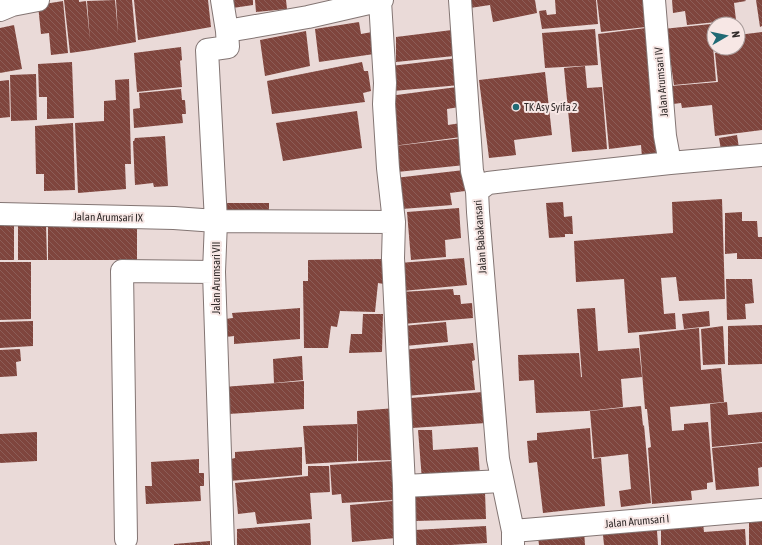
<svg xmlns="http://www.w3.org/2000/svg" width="762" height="545" viewBox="0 0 762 545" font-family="'Asap Condensed',sans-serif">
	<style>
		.building { fill: url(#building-back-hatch) }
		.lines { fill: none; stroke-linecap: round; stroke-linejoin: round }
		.minor-casing { stroke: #837573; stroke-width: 24 }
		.minor { stroke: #fff; stroke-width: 22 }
		.poi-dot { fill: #206a74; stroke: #f7e7e5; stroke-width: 1.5 }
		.labels { text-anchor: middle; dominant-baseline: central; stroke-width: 4; stroke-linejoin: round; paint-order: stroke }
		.street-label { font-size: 11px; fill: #302a29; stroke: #f7e7e5 }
		.poi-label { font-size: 11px; fill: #302a29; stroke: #f7e7e5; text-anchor: start }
	</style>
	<defs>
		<pattern id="building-back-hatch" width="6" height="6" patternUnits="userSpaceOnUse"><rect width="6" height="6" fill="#7f453d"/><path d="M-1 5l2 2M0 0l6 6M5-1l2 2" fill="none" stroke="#8c5d57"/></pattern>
	</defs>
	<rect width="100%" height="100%" fill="#eadad8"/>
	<path class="building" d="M64,0H79V2L86,1L90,40L87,1L115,0L118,33L116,0H132L136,42L91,50L70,53Z
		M134,0H208L211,27L138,40Z
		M225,0H253V5L226,9Z
		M255,0H286L287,9L256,12Z
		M469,0H535L537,13L493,22L490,5L470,8Z
		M555,0H596L598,24L542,29L539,11L546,10L547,15L556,14Z
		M597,0H643L646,27L601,32Z
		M672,0H745L746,1L734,3L736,20L687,25L685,11L673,13Z
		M756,0H762V26L760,27Z
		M63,1L68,53L51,55L49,33L41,34L38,5Z
		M359,22L361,34L372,32L374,54L319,62L315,29Z
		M711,24L716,81L674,85L670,58L665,59L663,29Z
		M14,25L22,69L0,73V28Z
		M646,28L659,155L642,157L641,145L609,149L598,34Z
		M595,29L598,65L545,68L542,33Z
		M452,30L454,56L396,62V37Z
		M306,31L310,66L265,76L260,40Z
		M762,32V130L715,136L712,105L682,108L681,103L673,104L671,86L718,82L715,53L738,51V35Z
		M181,47L182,60L180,61L182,87L137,92L134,53Z
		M458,58L460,85L393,91L391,66Z
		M72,62L74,118L47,119V97H39L38,64Z
		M362,62L364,71H368L371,91L363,93L365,102L272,114L267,81Z
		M585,66L587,88L602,87L607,149L572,152L564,68Z
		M545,72L552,135L514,140L516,155L489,158L479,80Z
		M36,74L37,120L11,121L10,75Z
		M129,79L131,164H125L126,189L78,193L75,123L104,121V101L116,100L115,80Z
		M9,80L10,117L0,118V81Z
		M457,87L459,107L447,109L448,125L461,123V137L393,146L389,96Z
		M181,89L182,100H185L186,114H182L183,123L134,128L133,109L140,108L139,93Z
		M357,111L362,148L283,161L276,123Z
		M73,123L75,190L44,191V174H36L35,126Z
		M737,135L739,148L721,150L719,138Z
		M165,136L168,186L154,187L153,183L135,185L133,141H134L135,138Z
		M463,138L465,165L397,172L395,146Z
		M464,170L465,191L450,193L452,205L402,209L395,178Z
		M722,199L725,299L679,301L676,277L661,278L664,314L675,313L676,329L628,333L624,279L576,282L574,241L673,233L672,202Z
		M563,202L564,217L572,216L573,234H565V237L549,238L546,203Z
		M221,203H269V215H228Z
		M459,208L461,238L445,240L446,257L411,260L407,212Z
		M742,212V221H757L758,237H762V259H737V253L725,254V213Z
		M18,224H46L47,260H18Z
		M48,224L137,226V260H48Z
		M0,225H14V260H0Z
		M464,258L467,285L402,291L399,263Z
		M385,259L384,284L378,283L375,312L340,311L337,327L331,326L328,348H304L303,281H308V260Z
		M0,262H31V319L0,320Z
		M726,279H752L754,303L745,304L746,319L727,320Z
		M453,289L454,295H460L461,304L472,303L473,318L403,324L401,292Z
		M300,308V339L234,344V336L226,337L225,319L233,318L232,313Z
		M595,308L598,351L639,348L642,377L621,379L623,407L587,411L536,413L534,380L519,381L518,355L579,353L581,377H582L577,309Z
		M709,311L710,326L684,329L682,314Z
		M363,314H383L382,352L349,353L351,334H362Z
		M33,321V346L0,348V322Z
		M446,322L448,342L405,346L403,326Z
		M762,325V364L728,365V326Z
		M723,326L725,364L703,365L701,329Z
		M699,328L701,370L721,368L724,402L670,407L672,431L684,430V424L708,422L713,482L707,483V489L691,491L692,500L652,504L648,448L651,447L647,409H645L639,335Z
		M473,343L475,360L472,361L475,390L406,396L402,350Z
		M20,349L21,361L16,362L17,376L0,377V350Z
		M302,356L303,380L274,383L273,359Z
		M304,381V409L228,414L223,387Z
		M483,392L486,423L412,428L411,398Z
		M727,402L728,415L762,412V442L712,447L710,404Z
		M641,406L643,426L644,425L651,503L621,507L619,491L631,489L628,454L594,458L590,411Z
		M396,408L395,460L358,461L357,411Z
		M357,424V461L306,464L303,426Z
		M590,428L592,459L601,458L605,506L543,513L537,462L529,463L527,441L537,440V433Z
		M418,430H432L433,450L478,447L480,475L422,480Z
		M37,432V461L0,463V434Z
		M762,443V467L758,468L759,486L716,490L712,448Z
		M302,447V475L229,481L227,460L235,458V452Z
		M199,459V473H204V486H200L201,501L146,504L145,486H152L151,462Z
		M392,461L394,500L342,503L341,494L332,495L330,465Z
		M308,466H329L330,492L310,493L312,519L257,524L255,512L238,514L235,483L308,476Z
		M485,492L486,519L415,521L414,495Z
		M393,501L396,538L352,542L350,505Z
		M762,518V545H749V519Z
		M650,522L651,531H657L658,545H604L602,525Z
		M661,522L703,523L704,532L745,529L746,545H661Z
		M310,523L311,545H237V529Z
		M486,526L487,543L451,545H415V530Z
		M584,531L585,545H539L538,537Z
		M210,541V545H174V544Z"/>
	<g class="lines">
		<defs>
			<path id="minor" d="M222,0L227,31L228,47L207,50L216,221L214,272L223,545
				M460,0L472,171L477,191
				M654,0L665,136L670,163
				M380,1L385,83L384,104L388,168L394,222L393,258L404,486L405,545
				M0,10L12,5L38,0
				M227,31L308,17L382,0
				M0,214L174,218L216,221L394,222
				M404,486L502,481
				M513,531L762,510
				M126,539L122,271L214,272
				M513,545V531L498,459L478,212L477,191L488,183L505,181L670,163L762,155"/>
		</defs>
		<use href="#minor" class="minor-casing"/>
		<use href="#minor" class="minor"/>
	</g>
	<circle class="poi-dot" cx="516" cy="107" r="4"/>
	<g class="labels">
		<g class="street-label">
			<text transform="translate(661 82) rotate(-95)">Jalan Arumsari IV</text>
			<text transform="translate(108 217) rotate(1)">Jalan Arumsari IX</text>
			<text transform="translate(480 237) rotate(-94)">Jalan Babakansari</text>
			<text transform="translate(216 278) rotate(-90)">Jalan Arumsari VII</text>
			<text transform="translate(637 521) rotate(-5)">Jalan Arumsari I</text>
		</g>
		<g class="poi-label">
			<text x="524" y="107">TK Asy Syifa 2</text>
		</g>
	</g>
	<g transform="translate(726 36) rotate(81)"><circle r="19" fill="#f7e7e5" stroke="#a79b9a"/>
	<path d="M0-3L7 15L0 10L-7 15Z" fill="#206a74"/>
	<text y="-6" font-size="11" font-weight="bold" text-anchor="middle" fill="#302a29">N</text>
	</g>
</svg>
